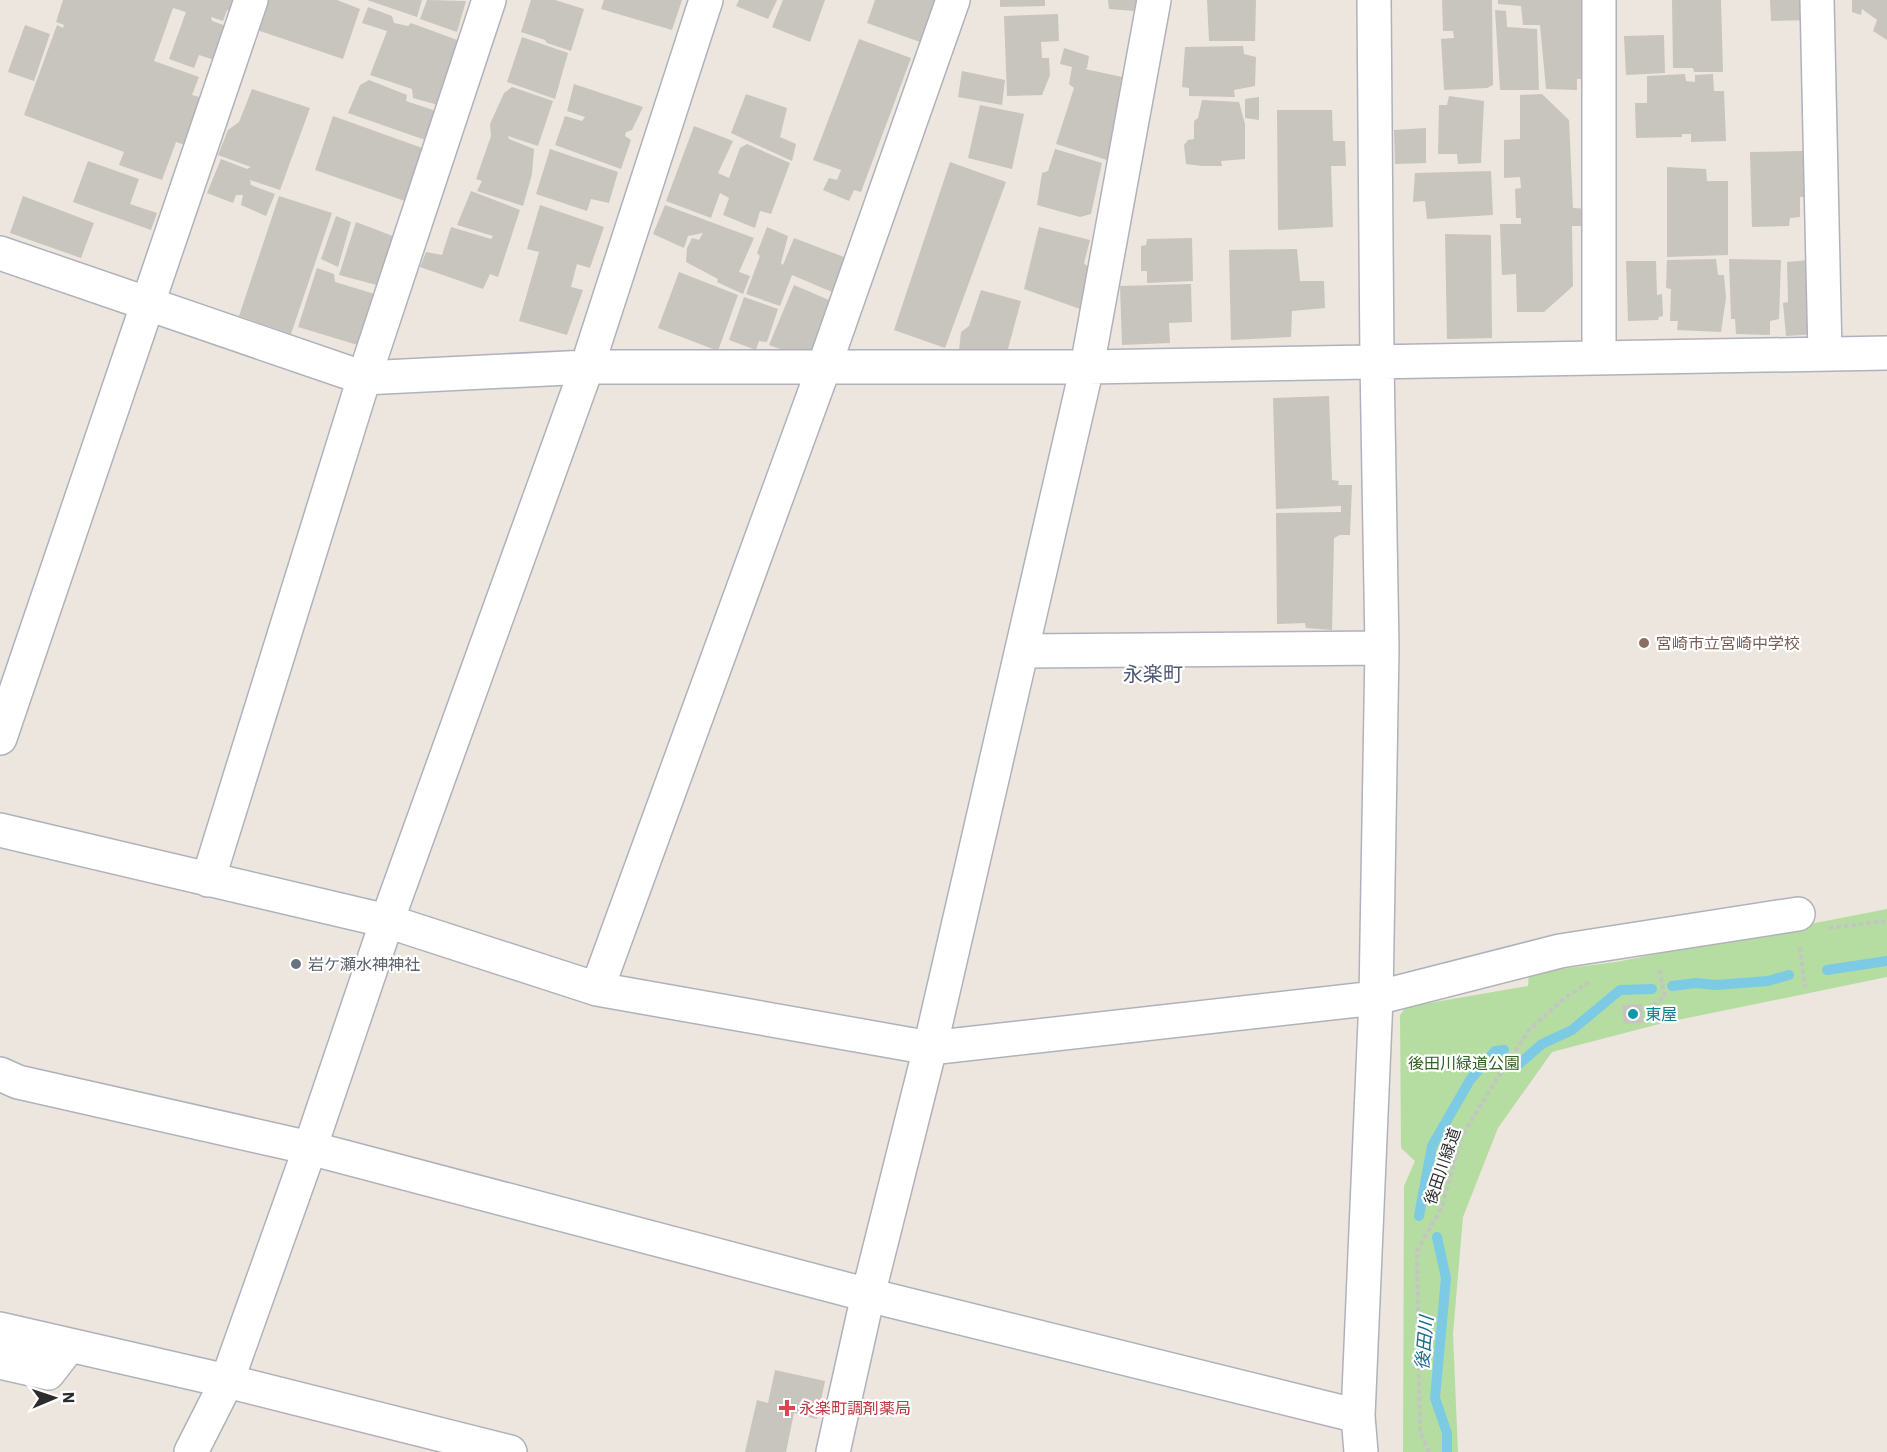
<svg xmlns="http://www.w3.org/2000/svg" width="1887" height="1452" viewBox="0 0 1887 1452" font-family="'IBM Plex Sans','Noto Sans JP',sans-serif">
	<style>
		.green { fill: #b6dda1 }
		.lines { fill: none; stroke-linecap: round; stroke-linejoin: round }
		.stream { stroke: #7dcae4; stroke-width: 10 }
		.building { fill: #c8c4be }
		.minor-casing { stroke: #b0b2bb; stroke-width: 36 }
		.path { stroke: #c4c4c4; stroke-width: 4; stroke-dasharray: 4.5 3; stroke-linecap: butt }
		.minor { stroke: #fff; stroke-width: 33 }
		.education-dot { fill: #8d6e63; stroke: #fff; stroke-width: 2 }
		.worship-dot { fill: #6b7280; stroke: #fff; stroke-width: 2 }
		.culture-dot { fill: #0f9aa8; stroke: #fff; stroke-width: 2 }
		.health-dot { fill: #e0444e; stroke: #fff; stroke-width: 2 }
		.labels { text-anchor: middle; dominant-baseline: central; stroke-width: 4.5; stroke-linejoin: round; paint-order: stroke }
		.education-label { font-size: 16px; fill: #785e54; stroke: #fff; text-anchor: start }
		.worship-label { font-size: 16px; fill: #5b616d; stroke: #fff; text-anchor: start }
		.culture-label { font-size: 16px; fill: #0d838f; stroke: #fff; text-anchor: start }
		.park-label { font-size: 16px; fill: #306322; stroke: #fff }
		.street-label { font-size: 16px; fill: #2c2c2c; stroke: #fff }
		.health-label { font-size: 16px; fill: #be3a42; stroke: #fff; text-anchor: start }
		.water-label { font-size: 18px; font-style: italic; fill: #1a6a91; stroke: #fff }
		.quarter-label { font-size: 20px; fill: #505878; stroke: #fff }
	</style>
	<rect width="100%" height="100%" fill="#ece6df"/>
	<path class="green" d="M1887,909V977L1663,1023L1552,1052L1498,1128L1463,1217L1453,1334L1458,1452H1403L1404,1186L1415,1161L1401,1148L1400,1015L1406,1007L1528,986L1529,973L1616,962Z"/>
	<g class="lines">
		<path class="stream" d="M1827,970L1887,961
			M1672,986L1696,983L1716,985L1768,981L1789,975
			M1519,1064L1542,1044L1572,1030L1620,990L1652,989
			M1419,1216L1432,1146L1470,1080L1495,1051L1504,1050
			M1437,1237L1446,1278L1435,1398L1447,1433V1452"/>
	</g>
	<path class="building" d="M63,0H241L236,14L227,10L223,21L211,17L212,21L229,27L217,61L199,55L194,68L169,59L186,12L173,8L154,61L199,77L192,95L203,98L185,145L176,142L162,180L119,165L124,152L24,115L57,25L63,28L64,25L56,22Z
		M261,0H337L360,9L343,59L251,28Z
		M367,0H422L417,17Z
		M427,0L466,1L457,32L420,19Z
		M531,0H555L584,9L571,51L547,43L545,40L521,32Z
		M604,0H682L672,30L601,9Z
		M739,0H777L768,19L736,6Z
		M783,0H825L810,42L772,27Z
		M875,0H935L920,42L867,23Z
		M1000,0H1045V6L1000,7Z
		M1108,0H1149L1147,10L1134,11L1109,9Z
		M1207,0H1256L1255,41H1209Z
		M1442,0H1492L1493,85L1487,88L1444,90L1441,39L1454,38L1453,31H1443Z
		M1498,0H1596L1597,78L1577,79V90L1546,89L1540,25H1523L1521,6L1498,4Z
		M1672,0H1721L1723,72H1694L1693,68H1673Z
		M1770,0H1815L1816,20L1771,21Z
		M1852,0H1887V40L1873,31L1877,20L1862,9L1861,15L1852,12Z
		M368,7L392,16L394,23L408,26L411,23L460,41L438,105L413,98L412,89L370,75L387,31L362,23Z
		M1495,10L1506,11L1507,27L1537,29L1539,90H1500Z
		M1058,14L1059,41L1041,42L1042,58H1049L1050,75L1042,95L1007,96L1004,16Z
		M25,25L50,34L34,81L8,72Z
		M1664,35L1665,73L1626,75L1624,36Z
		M522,37L568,53L555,99L507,82Z
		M859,39L911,58L861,192L854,190L849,201L823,190L829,178L837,180L841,170L813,160Z
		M1243,46L1244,54L1256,57L1255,86L1234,90L1235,97L1189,96V88L1182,87L1185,47Z
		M1064,48L1089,56L1087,68L1085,69L1127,78L1107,160L1056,144L1074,88L1069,84L1072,67L1060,64Z
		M962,71L1005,80L1002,105L958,97Z
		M1685,74L1686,81L1695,82V75L1713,74L1714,91H1724L1726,141L1691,142V134H1682V137L1636,138L1635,103H1647V76Z
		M369,80L407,95L406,101L436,111L428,141L348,113L360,85Z
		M574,84L643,107L632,130L626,132L625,136L631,140L621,169L555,145L565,116L582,121L585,117L567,111Z
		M512,87L553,101L538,146L508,136L509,139L534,149L532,174L523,206L477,191L482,181L476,179L491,136L490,124L504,93Z
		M252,89L310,108L280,190L250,180L251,185L275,194L266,216L241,205L243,195H236L233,203L207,193L221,159L247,169L251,167L218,155L228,130L239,122Z
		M746,94L787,108L780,137L796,144L792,161L731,133Z
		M1542,94L1569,120L1573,208L1590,209V226H1572L1573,286L1544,312H1517L1516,274L1502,275L1500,224H1521V218H1516L1515,189L1521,188L1520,177L1504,178V140L1520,139V95Z
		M1449,96L1484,101L1481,163L1458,164L1457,154H1438L1439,105H1447Z
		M1259,97V120L1245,118V99Z
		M1202,100L1239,102L1245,124V159L1221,161L1222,166H1202L1186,164L1184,145L1188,140L1194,139V121L1198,118Z
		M980,105L1024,114L1012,169L968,158Z
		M1277,110H1332L1333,141H1345L1346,166H1331L1333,227L1278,230Z
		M333,116L425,149L408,202L315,170Z
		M694,126L733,141L718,173L729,178L740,148L747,144L790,163L771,214L760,211L755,228L723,215L729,198L720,193L711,218L666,201Z
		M1426,128V163L1395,164L1394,130Z
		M550,149L618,172L609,203L591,199L587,211L536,194Z
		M1055,149L1102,163L1091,214L1080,217L1037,205L1042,173L1048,171Z
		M1803,151L1805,197H1800V217L1790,218L1789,226L1752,227L1750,152Z
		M88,161L139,179L130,204L157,213L151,230L73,202Z
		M950,162L1006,182L945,348L894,330Z
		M1667,167L1706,169L1707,181H1728V255L1667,257Z
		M1491,171L1493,215L1427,219L1425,201L1413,202L1415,173Z
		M471,191L520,210L498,277L490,274L483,289L420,267L426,252L442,255L451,227L491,239L493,236L457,225Z
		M23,196L94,223L81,258L10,233Z
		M279,196L332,213L291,334L239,316Z
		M540,205L604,227L590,268L577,264L571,287L583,290L567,335L519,321L539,252L527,249Z
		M665,205L754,238L739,272L750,276L743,294L717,282L718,279L686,262L687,248L692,238L699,240L703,233L688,236L684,248L653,234Z
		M336,216L351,222L338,267L321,259Z
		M356,222L398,238L384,287L339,275Z
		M767,227L788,236L781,263L783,265L794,238L857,262L828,349L783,350L769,345L794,285L829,300L832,292L792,275L780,306L746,294L760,256L757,253Z
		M1039,227L1090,240L1084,263L1088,267L1080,309L1024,289Z
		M1445,234L1491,235L1492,338L1447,339Z
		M1192,238L1193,281L1147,283V271H1141V246L1146,245L1147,239Z
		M1297,249L1300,281H1324L1325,308L1292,311L1291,337L1231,340L1229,250Z
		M1716,259L1718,275H1724L1726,298L1721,332L1677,330L1678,321H1670L1671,289L1666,288L1667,260Z
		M1729,259L1781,260L1779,319L1770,321V335L1736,334L1735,319H1731Z
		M1819,259L1817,334L1786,336L1783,303L1788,302L1787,262Z
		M1626,261H1656L1657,295L1662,294L1663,316L1659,317L1658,320L1628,321Z
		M317,268L334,274L335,282L378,295L361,346L298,327Z
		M679,272L738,295L718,351L658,328Z
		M1191,284L1192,322L1169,323L1170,343L1122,345L1120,286Z
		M981,290L1021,301L1008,349L959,350L961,332L969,326Z
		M744,297L778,309L767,342L759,341L756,350L729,340Z
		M1329,396L1332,480L1339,481L1338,485H1352L1350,535H1340L1334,538L1332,630L1306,628L1305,623L1277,624L1276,513L1341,512V506L1276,509L1273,398Z
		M1642,1004L1643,1023L1624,1024L1622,1005Z
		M775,1370L825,1381L817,1419L794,1413L786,1452H745L757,1400L768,1403Z"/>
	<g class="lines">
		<defs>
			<path id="minor" d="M1599,0V357
				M1817,0L1825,354
				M0,253L364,378L587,367H1087L1887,353
				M1022,651L1382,648
				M0,738L251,0
				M0,830L387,921L597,989L930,1048L1376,998L1560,951L1798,914
				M208,880L364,378L489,0
				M597,989L824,367L953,0
				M0,1074L18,1082L310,1148L868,1295L1358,1416
				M0,1329L227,1381L510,1452
				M0,1362L48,1373L69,1346
				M191,1452L227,1381L310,1148L387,921L587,367L706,0
				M833,1452L868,1295L930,1048L1087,367L1154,0
				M1361,1452L1358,1416L1376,998L1382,648L1377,362L1374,0"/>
		</defs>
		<use href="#minor" class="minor-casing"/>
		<path class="path" d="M1829,928L1887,921
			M1800,947L1805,987
			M1653,1005L1665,997L1659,969
			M1429,1452L1420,1431L1417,1251L1442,1207L1461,1138L1496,1080L1529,1030L1566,997L1589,982"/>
		<use href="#minor" class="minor"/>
	</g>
	<circle class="education-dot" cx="1644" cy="643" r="6"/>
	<circle class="worship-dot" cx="296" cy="964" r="6"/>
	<circle class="culture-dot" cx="1633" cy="1014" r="6"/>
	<path class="health-dot" d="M784 1399h6v6h6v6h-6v6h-6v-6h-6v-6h6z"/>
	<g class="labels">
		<g class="education-label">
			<text x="1656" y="643">宮崎市立宮崎中学校</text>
		</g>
		<g class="worship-label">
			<text x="308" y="964">岩ケ瀬水神神社</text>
		</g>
		<g class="culture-label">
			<text x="1645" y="1014">東屋</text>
		</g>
		<g class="park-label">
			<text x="1464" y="1063">後田川緑道公園</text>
		</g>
		<g class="street-label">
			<text transform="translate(1442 1166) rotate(-71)">後田川緑道</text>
		</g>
		<g class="health-label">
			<text x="799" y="1408">永楽町調剤薬局</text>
		</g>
		<g class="water-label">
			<text transform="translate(1424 1343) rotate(-85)">後田川</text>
		</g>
		<g class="quarter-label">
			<text x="1153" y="673">永楽町</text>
		</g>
	</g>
	<g transform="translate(54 1398) rotate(88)" stroke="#ffffff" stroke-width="4.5" paint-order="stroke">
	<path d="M0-4.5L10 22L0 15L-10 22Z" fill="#2c2c2c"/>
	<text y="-9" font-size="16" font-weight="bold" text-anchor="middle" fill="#2c2c2c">N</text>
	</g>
</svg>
